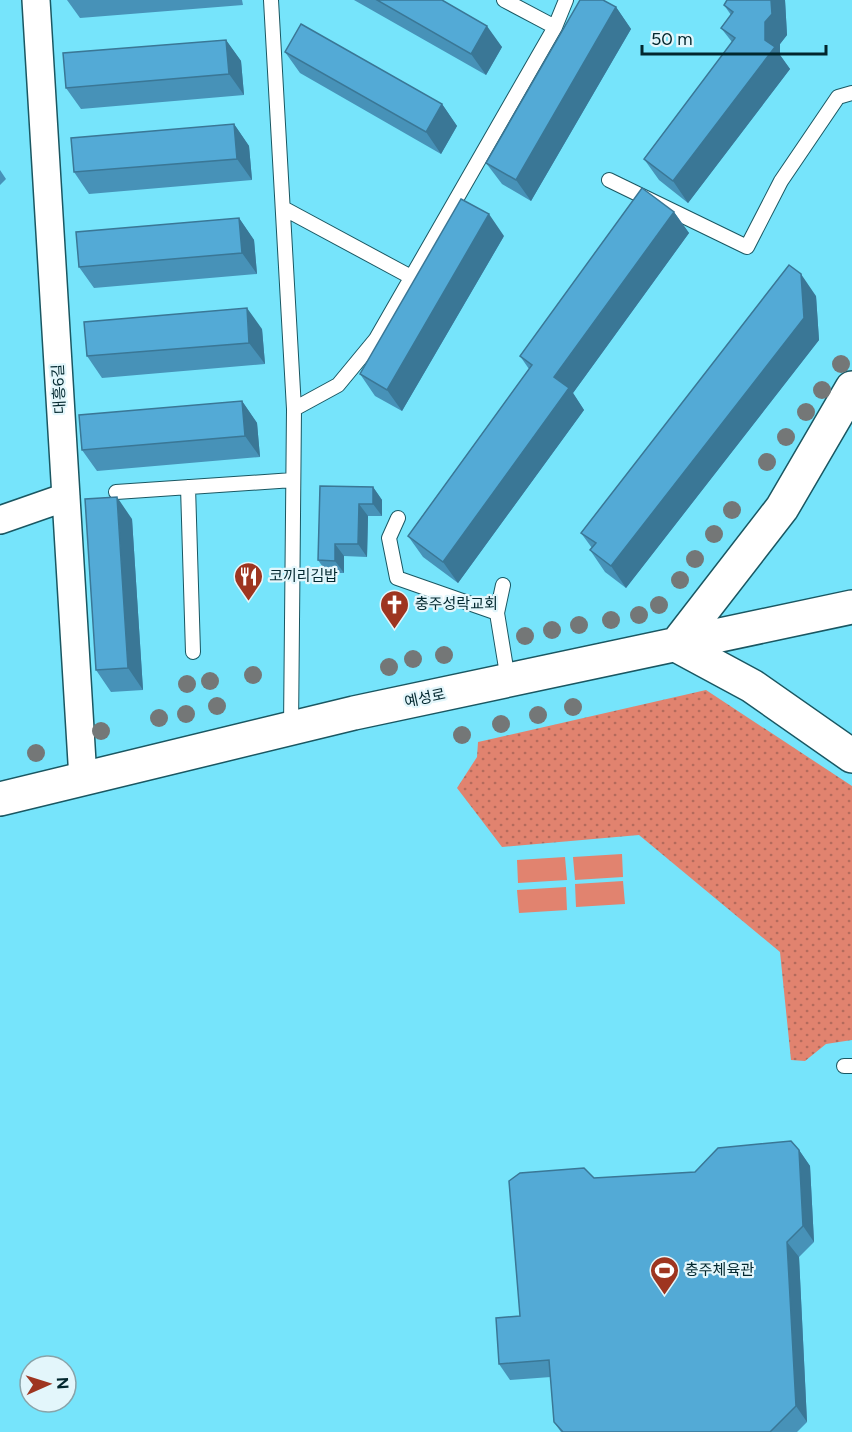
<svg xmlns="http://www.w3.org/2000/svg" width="852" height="1432" viewBox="0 0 852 1432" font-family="Figtree,'Noto Sans KR',sans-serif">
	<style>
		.green { fill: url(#green-dots) }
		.pitch { fill: #e1836f }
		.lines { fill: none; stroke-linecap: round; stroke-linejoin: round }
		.service-casing { stroke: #1a5762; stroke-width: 16 }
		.minor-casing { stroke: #1a5762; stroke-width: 30 }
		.tertiary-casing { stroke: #1a5762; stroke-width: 36 }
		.service { stroke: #fff; stroke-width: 14 }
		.minor { stroke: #fff; stroke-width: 27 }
		.tertiary { stroke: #fff; stroke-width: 33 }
		.tree { fill: #747777 }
		.wall { fill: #4792b8 }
		.shaded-wall { fill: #3a7796 }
		.building { fill: #53aad6; stroke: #3a7796; stroke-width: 1.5 }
		.labels { text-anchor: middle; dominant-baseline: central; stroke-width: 4.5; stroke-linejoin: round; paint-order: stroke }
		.street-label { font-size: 15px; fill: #02272e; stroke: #e3f6fb }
		.poi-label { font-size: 15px; fill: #02272e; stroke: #e3f6fb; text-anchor: start }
	</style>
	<defs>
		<pattern id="green-dots" width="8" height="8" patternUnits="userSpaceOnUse" patternTransform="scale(1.5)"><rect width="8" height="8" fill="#e1836f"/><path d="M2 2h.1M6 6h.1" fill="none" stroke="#b46b5c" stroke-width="1.8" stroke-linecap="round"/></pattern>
	</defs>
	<rect width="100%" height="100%" fill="#76e4fb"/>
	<path class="green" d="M706,690L852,786V1040L826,1044L805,1061L791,1060L780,952L639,835L502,847L457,788L477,757L478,742Z"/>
	<path class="pitch" d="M622,854L623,877L575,880L573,857Z
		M565,857L567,880L518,883L517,860Z
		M623,881L625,904L576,907L575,884Z
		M566,887L567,910L519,913L517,890Z"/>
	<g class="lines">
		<defs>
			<path id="service" d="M271,0L294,409L291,729
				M504,0L555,27
				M609,180L747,247L781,181L838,97L852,93
				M283,208L411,277
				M294,409L338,385L376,339L555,27L566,0
				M188,487L193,652
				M116,492L293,480
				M398,518L389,538L397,578L497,613
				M503,585L497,613L508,680
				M844,1066H852"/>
			<path id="minor" d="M36,0L83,779
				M0,520L66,497"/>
			<path id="tertiary" d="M676,645L782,508L852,388
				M676,645L752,686L852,756
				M0,799L354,713L852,607"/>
		</defs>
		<use href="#service" class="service-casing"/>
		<use href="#minor" class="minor-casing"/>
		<use href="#tertiary" class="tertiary-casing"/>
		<use href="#service" class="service"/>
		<use href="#minor" class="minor"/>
		<use href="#tertiary" class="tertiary"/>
	</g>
	<g class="tree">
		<circle cx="841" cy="364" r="9"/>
		<circle cx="822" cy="390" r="9"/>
		<circle cx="806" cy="412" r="9"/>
		<circle cx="786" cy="437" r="9"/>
		<circle cx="767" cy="462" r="9"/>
		<circle cx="732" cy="510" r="9"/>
		<circle cx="714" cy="534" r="9"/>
		<circle cx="695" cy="559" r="9"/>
		<circle cx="680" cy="580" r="9"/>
		<circle cx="659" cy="605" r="9"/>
		<circle cx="639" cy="615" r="9"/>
		<circle cx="611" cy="620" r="9"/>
		<circle cx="579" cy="625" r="9"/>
		<circle cx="552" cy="630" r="9"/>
		<circle cx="525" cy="636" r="9"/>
		<circle cx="444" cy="655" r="9"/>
		<circle cx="413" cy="659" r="9"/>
		<circle cx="389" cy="667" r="9"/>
		<circle cx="253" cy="675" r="9"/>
		<circle cx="210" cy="681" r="9"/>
		<circle cx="187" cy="684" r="9"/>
		<circle cx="217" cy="706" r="9"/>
		<circle cx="573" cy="707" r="9"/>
		<circle cx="186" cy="714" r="9"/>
		<circle cx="538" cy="715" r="9"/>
		<circle cx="159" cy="718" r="9"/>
		<circle cx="501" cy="724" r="9"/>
		<circle cx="101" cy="731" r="9"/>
		<circle cx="462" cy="735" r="9"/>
		<circle cx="36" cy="753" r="9"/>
	</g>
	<path class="wall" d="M67,0H242L243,5L80,18Z
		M354,0H442L502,47L486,75Z
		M727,0H785L787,35L780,44V55L790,69L688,203L659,180L644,159L732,42L721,28L731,15L724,5Z
		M616,7L631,29L531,201L502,184L486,163Z
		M226,40L241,61L244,95L81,109L66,88Z
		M285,52L442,104L457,126L441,154L300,73Z
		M234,124L249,146L252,180L89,194L74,172Z
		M0,170L6,179L0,185Z
		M674,212L689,233L573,393L584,410L458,583L423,557L408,536L529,369L520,356Z
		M239,218L254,240L257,274L94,288L79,267Z
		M504,236L402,411L375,396L360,374Z
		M816,296L819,340L626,588L605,572L590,550L592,548L581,533Z
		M262,329L265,364L102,378L87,356Z
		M242,401L257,423L260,457L97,471L82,450Z
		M320,486L373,487L382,500V516H368L367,557L344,556V573H327L318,560Z
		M132,519L143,690L111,692L96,670Z
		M799,1150L810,1166L814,1242L799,1257L807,1422L797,1432H561L554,1422L551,1377L510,1380L499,1364L520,1316L594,1178L695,1172Z"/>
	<path class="shaded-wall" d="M771,0H785L787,35L780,44V55L790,69L688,203L673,181L765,40V22Z
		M616,7L631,29L531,201L516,180Z
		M487,26L502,47L486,75L471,54Z
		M226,40L241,61L244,95L229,74Z
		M442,104L457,126L441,154L426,132Z
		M234,124L249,146L252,180L237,159Z
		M674,212L689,233L573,393L584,410L458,583L443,562L554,377Z
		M489,214L504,236L402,411L387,390Z
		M239,218L254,240L257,274L242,253Z
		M801,274L816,296L819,340L626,588L611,566Z
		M247,308L262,329L265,364L249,343Z
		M242,401L257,423L260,457L245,436Z
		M373,487L382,500V516L373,504Z
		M117,497L132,519L143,690L128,668Z
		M359,504L368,516L367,557L358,544Z
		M335,544L344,556V573L335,561Z
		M799,1150L810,1166L814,1242L803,1226Z
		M787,1242L799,1257L807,1422L796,1406Z"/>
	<path class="building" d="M377,0H442L487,26L471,54Z
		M580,0H603L616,7L516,180L486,163Z
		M727,0H771L772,14L765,22V40L775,47L673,181L644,159L735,38L721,28L733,12L724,5Z
		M301,24L442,104L426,132L285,52Z
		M226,40L229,74L66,88L63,53Z
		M234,124L237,159L74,172L71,138Z
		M642,188L674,212L554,377L569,388L443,562L408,536L532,365L520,356Z
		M461,199L489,214L387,390L360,374Z
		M239,218L242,253L79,267L76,232Z
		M789,265L801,274L804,318L611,566L590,550L596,543L581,533Z
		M247,308L249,343L87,356L84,322Z
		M242,401L245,436L82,450L79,415Z
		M320,486L373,487V504H359L358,544H335V561L318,560Z
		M117,497L128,668L96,670L85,499Z
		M791,1141L799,1150L803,1226L787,1242L796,1406L770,1432H563L554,1422L549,1360L499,1364L496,1318L520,1316L509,1181L520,1173L584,1168L594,1178L695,1172L718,1148Z"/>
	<defs>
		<symbol id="restaurant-pin" viewBox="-11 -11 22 30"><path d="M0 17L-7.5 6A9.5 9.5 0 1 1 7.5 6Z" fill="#9e3520" stroke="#e3f6fb"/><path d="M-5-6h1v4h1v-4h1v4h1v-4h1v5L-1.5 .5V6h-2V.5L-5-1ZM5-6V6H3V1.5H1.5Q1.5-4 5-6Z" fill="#fff"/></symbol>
		<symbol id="church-pin" viewBox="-11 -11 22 30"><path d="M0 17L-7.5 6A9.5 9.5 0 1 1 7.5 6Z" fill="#9e3520" stroke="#e3f6fb"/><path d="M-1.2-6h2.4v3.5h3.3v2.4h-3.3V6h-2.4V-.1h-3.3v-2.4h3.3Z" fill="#fff"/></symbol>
		<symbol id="stadium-pin" viewBox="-11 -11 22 30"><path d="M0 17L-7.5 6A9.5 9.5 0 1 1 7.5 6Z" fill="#9e3520" stroke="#e3f6fb"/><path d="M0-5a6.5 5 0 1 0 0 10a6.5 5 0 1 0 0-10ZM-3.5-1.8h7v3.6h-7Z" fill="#fff"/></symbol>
	</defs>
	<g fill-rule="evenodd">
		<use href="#restaurant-pin" x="232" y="560" width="33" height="45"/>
		<use href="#church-pin" x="378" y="588" width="33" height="45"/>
		<use href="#stadium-pin" x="648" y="1254" width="33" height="45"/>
	</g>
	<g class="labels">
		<g class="street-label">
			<text transform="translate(59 389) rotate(-93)">대흥6길</text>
			<text transform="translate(425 698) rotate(-12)">예성로</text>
		</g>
		<g class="poi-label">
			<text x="269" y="576">코끼리김밥</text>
			<text x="415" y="604">충주성락교회</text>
			<text x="685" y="1270">충주체육관</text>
		</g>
	</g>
	<g transform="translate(48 1384) rotate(87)"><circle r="28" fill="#e3f6fb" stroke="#89a3a9" stroke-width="1.5"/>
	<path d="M0-4.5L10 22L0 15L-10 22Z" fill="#9e3520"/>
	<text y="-9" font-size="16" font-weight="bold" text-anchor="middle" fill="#02272e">N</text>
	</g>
	<path d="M642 45v9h184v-9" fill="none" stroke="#02272e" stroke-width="3"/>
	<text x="651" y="45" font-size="18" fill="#02272e" stroke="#e3f6fb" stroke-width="4.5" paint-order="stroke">50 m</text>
</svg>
